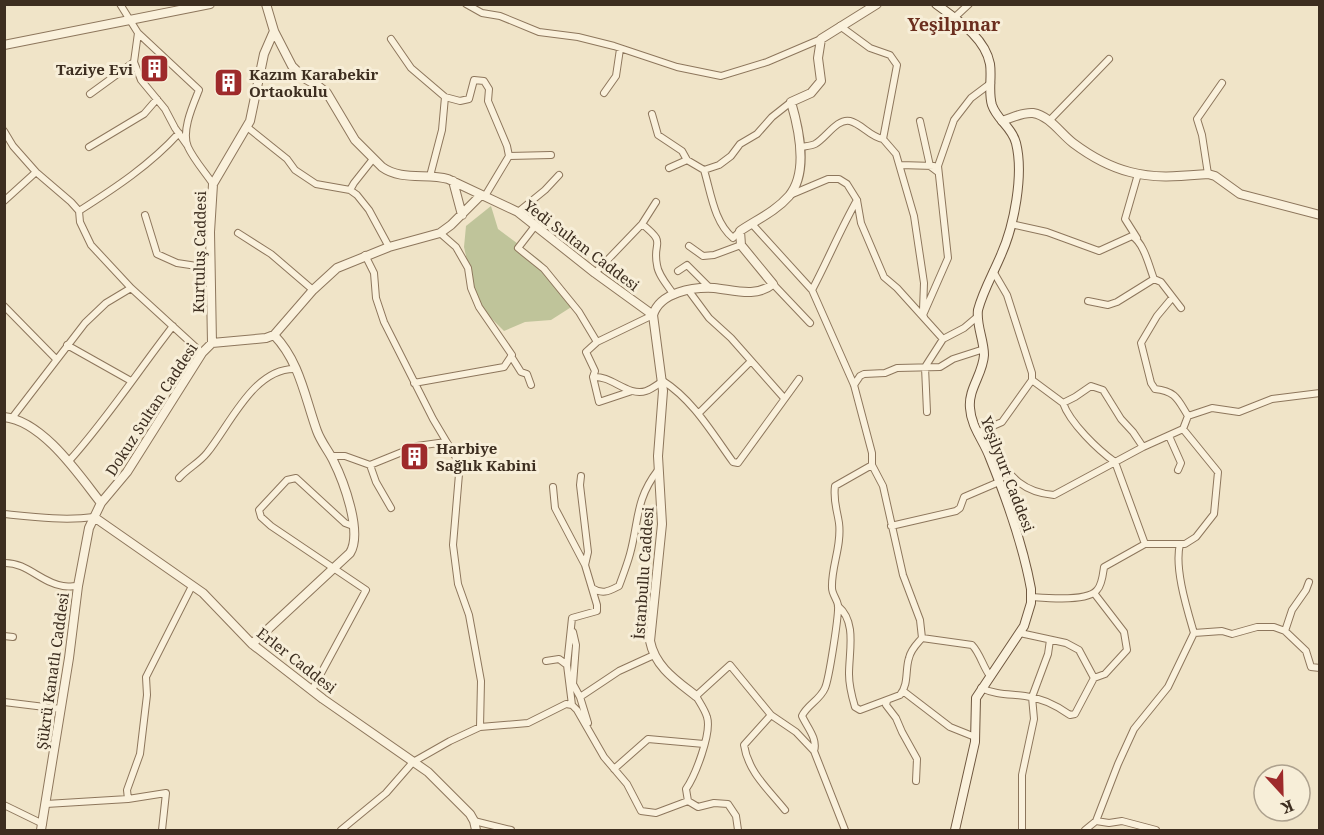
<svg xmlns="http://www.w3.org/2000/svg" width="1324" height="835" viewBox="0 0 1324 835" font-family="'Noto Serif',serif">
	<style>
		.cemetery { fill: #bfc49a }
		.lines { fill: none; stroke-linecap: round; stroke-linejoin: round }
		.minor-casing { stroke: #8d765c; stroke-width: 8 }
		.tertiary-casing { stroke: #8d765c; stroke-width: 10 }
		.secondary-casing { stroke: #6f573f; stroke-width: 10 }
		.minor { stroke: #faf1dc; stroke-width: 6 }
		.tertiary { stroke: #faf1dc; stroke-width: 8 }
		.secondary { stroke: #faf1dc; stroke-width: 8 }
		.labels { text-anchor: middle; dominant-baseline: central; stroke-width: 6; stroke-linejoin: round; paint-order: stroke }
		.poi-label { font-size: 15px; font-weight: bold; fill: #3d2e20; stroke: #f7eed8; text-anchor: start }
		.street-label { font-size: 15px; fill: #3d2e20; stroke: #f7eed8 }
		.quarter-label { font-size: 18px; font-weight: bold; fill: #6b2e1e; stroke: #f7eed8 }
	</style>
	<rect width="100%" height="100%" fill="#f0e4c8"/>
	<path class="cemetery" d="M491,206L498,229L541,261L576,304L551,320L525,322L504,331L482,309L471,279L464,247L466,226Z"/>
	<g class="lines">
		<defs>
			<path id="minor" d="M120,4L138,33L199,90C193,105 181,131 188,147C194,160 205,172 213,184
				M466,4L482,13L500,16L539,32L578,37L614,46L677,67L721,76L767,62L821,39
				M954,18L969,4
				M138,33L134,62L141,80L165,109L175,128L187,145
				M391,39L411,68L445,97
				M604,93L616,76L620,49
				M90,94L134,62
				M652,114L658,135L682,151L687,160L704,170
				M920,121L930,166L938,172
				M1049,121L1109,59
				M247,127L287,159L295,170L316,184L350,190L357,195L369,210L389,247
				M4,131L13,146L36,172L71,202L79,211L80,222L91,245L131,288L202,353
				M883,139L896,154L914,216L924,283L923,310
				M89,147L144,114L157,99
				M801,147C806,146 811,146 815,144C826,138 837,118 850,121C862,124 870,137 883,139L897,65L890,55L870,48L840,26
				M509,156L551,155
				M900,165L934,166
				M669,168L687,160
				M1208,174L1202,135L1197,119L1222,83
				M430,176L442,130L445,97L460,101L469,99L474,80L484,81L489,89L488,101L507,146L509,156L485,196
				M350,190L354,183L373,159
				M790,195L828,179H839L847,184L857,200L861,223L884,277L897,288L943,339L964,328L977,317
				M4,201L36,172
				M79,211C115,188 150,165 179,133
				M518,212L545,190L559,175
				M145,215L157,254L177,263L210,268
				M642,224C668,245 652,240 657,265C658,275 668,286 674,295
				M752,224L812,290L854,385L872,453V465L883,486L903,575L920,620L922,638C917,644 911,649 909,658C905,670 909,684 900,695L860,710L855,707C852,697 849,685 849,674C849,651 857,622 838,606
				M1011,224L1047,232L1099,251L1132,236C1144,243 1149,266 1154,279L1161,282L1181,308
				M535,226L518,248L544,269L579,312L597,342
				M740,231L733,238C714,222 711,193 704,170L719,165L731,156L740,144L757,134L772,117L791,102
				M238,233L271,254L313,290
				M1137,238L1125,219L1138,174
				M689,246L703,256L714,255L741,245
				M365,255L374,273L376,298L384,322L433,419L458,461L459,474L453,545L458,584L469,615L481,681L480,727
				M678,271L687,265L710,288
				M993,271L1007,295L1032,373V380L1063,403L1075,397L1091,386L1103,390L1121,419L1133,432L1143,447
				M595,273L642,224L656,202
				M773,284L810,323
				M812,290C828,260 840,230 857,200
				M689,291L709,318L731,338L784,398
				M1172,298L1157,316L1141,343L1151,383L1155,389C1176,391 1178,400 1188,416
				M1088,301L1108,305L1117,302L1154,279
				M4,306L56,359
				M924,317L923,315L948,258L938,166L954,120L971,98L991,83
				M67,345L131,381
				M511,356L521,372L527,374L531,385
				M593,377C611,375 628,397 646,391C652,389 658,384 663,381C693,400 712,433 733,462L738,463L799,379
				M1032,380L1002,422L977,433C1004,460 1009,491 1054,495L1143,447L1183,429L1188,416L1212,408L1239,412L1272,399L1320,393
				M414,383L504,367L512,355L479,307L471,288L468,268L456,247L440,233
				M854,385L860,376L864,374L885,373L897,368L940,367L953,359L984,349
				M632,391L599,402L593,377L595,371L586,352L597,342L653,315
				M1063,403C1070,423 1098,450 1115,462L1145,544
				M927,412L925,367L943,339
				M699,413L751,361
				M12,418L85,323L106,303L131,288
				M1169,436L1181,463L1178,470
				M331,456H345L370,465L417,446L446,442
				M69,461C107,419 138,371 173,326
				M370,465L376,482L391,508
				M179,478C188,468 199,463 207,453C230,425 254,367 296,369
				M553,487L555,508L585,565
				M4,514C33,517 65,521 94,517
				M891,526L956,511L960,508L964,497L999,482
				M4,563C27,562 41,583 63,586C68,587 73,586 78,586
				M1309,582L1306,590L1292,610L1285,631L1306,651L1311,667L1320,668
				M592,588C603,595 609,591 619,586C623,575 627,565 630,554C639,521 635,500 658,470
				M1032,597C1046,598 1088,602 1097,590C1102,585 1103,574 1104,567L1145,544H1185L1196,537L1214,514L1218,472L1183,429
				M573,632L576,645L573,684L580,697L588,723
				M1020,633L1066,643L1079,650L1094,678
				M1194,633L1222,631L1232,634L1257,627H1274L1285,631
				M4,636L13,637
				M922,638L972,645C980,653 983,667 990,676
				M546,661L559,659L567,665
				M981,688C996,695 1009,694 1025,696C1042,698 1056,705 1070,715L1075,714L1094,678L1105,674L1127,650L1124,632L1094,593
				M312,690L366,590L271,526L261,517L259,510L287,480L296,478L345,523L353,526
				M903,691L950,727L975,737
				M580,697L619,671L654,655
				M887,701L886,705L896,718L902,732L917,759L916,781
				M4,702L61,709
				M572,705L577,710L604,757L627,784L641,811L656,813L688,801L686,789C695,776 712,733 707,717C705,710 700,703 696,696L730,665L771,715L796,732L814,751L845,830
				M771,715L744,745C748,772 769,790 785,810
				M814,751C818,739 807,727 802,716C807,705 820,700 825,688C829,679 839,615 838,605C837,599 832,594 832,588C831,567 842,546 839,523C837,509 833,501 835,486L872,465
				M614,769L648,739L704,744
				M128,799L127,790L140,754L147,695L146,677L192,586
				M688,801L698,807L714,803L728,804L736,816L738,830
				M46,804L128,799L166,793L162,830
				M4,805L43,824
				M474,821L511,830
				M1096,821L1118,764L1134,729L1168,687L1194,633C1187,609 1174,568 1180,544
				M341,830L386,793L413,762L450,741L480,727L528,723L566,704L572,705L567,665L572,618L597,611V605L585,565L588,552L580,485L581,476
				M1022,830V775L1034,719L1032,697L1048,654L1050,640
				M1085,830L1096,821L1109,823L1122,821L1156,830"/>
			<path id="tertiary" d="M266,4L274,31L292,66L304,78L318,86L327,93L355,140L382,167C401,181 427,173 448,179L518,212L595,273L653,315
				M4,45L210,4
				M1002,121C1012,118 1022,112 1033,113C1050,116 1060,133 1073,143C1089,155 1110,167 1130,172C1156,179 1182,176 1208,174L1215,176L1240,194L1320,215
				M453,181L462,215
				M212,343L210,232L213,184L250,121L264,54L274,31
				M4,417C43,421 79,475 101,503
				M94,517L203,593L252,644L323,699L428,772L470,814L474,821L476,830
				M252,644L350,553C363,532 343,480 333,460C328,450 321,442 317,431C305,398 300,362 274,335
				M696,696C677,681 655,667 650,641L662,524L658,456L663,391L653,315C660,292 693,287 714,288C734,290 756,298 773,284L741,245L740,231C756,220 775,212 789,196C809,172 799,129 791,102L811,93L821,81L818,58L821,39L877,4
				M41,830L69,658L78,586L89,528L101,503L127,472L202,353L212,343L266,338L274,335L313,290L337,268L389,247L440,233L451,225L481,195"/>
			<path id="secondary" d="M936,4C956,19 985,37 990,64C992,77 988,92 992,105C997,120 1012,127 1016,143C1024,175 1014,226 1001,255C993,274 983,291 978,310C976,325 984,340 984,355C983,374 968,389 970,408C971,427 984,441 990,458C1007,500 1023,545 1031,589V603L1024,626L976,698L975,742L955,830"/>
		</defs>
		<use href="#minor" class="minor-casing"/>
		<use href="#tertiary" class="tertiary-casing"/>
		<use href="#secondary" class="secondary-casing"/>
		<use href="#minor" class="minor"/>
		<use href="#tertiary" class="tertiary"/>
		<use href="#secondary" class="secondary"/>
	</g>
	<defs>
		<symbol id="building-square" viewBox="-11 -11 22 22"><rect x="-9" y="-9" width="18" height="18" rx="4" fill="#9e2a2b" stroke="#f7eed8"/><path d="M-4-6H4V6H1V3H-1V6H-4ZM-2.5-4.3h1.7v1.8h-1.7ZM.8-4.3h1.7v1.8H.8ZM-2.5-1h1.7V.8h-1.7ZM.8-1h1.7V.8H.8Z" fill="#fff"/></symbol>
	</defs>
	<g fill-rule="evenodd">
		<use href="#building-square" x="138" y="52" width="33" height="33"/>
		<use href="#building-square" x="212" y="66" width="33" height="33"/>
		<use href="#building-square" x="398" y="440" width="33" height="33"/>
	</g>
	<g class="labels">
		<g class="poi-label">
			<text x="133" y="69" text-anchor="end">Taziye Evi</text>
			<text x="249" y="74">Kazım Karabekir<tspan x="249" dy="17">Ortaokulu</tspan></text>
			<text x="436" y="448">Harbiye<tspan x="436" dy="17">Sağlık Kabini</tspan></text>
		</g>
		<g class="street-label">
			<text transform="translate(582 245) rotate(37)">Yedi Sultan Caddesi</text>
			<text transform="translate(199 252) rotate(-89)">Kurtuluş Caddesi</text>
			<text transform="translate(151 409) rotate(-57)">Dokuz Sultan Caddesi</text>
			<text transform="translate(1008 474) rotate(69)">Yeşilyurt Caddesi</text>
			<text transform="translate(643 573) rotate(-86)">İstanbullu Caddesi</text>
			<text transform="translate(297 660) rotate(38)">Erler Caddesi</text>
			<text transform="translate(52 671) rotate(-82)">Şükrü Kanatlı Caddesi</text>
		</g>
		<g class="quarter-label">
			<text x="954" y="24">Yeşilpınar</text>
		</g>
	</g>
	<rect width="1324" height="835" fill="none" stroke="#3d2e20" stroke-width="12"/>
	<g transform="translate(1282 793) rotate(158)"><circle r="28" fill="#f7eed8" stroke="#ada18e" stroke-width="1.5"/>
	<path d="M0-4.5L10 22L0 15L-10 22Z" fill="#9e2a2b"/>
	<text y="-9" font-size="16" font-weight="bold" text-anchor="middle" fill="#3d2e20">K</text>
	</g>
</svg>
